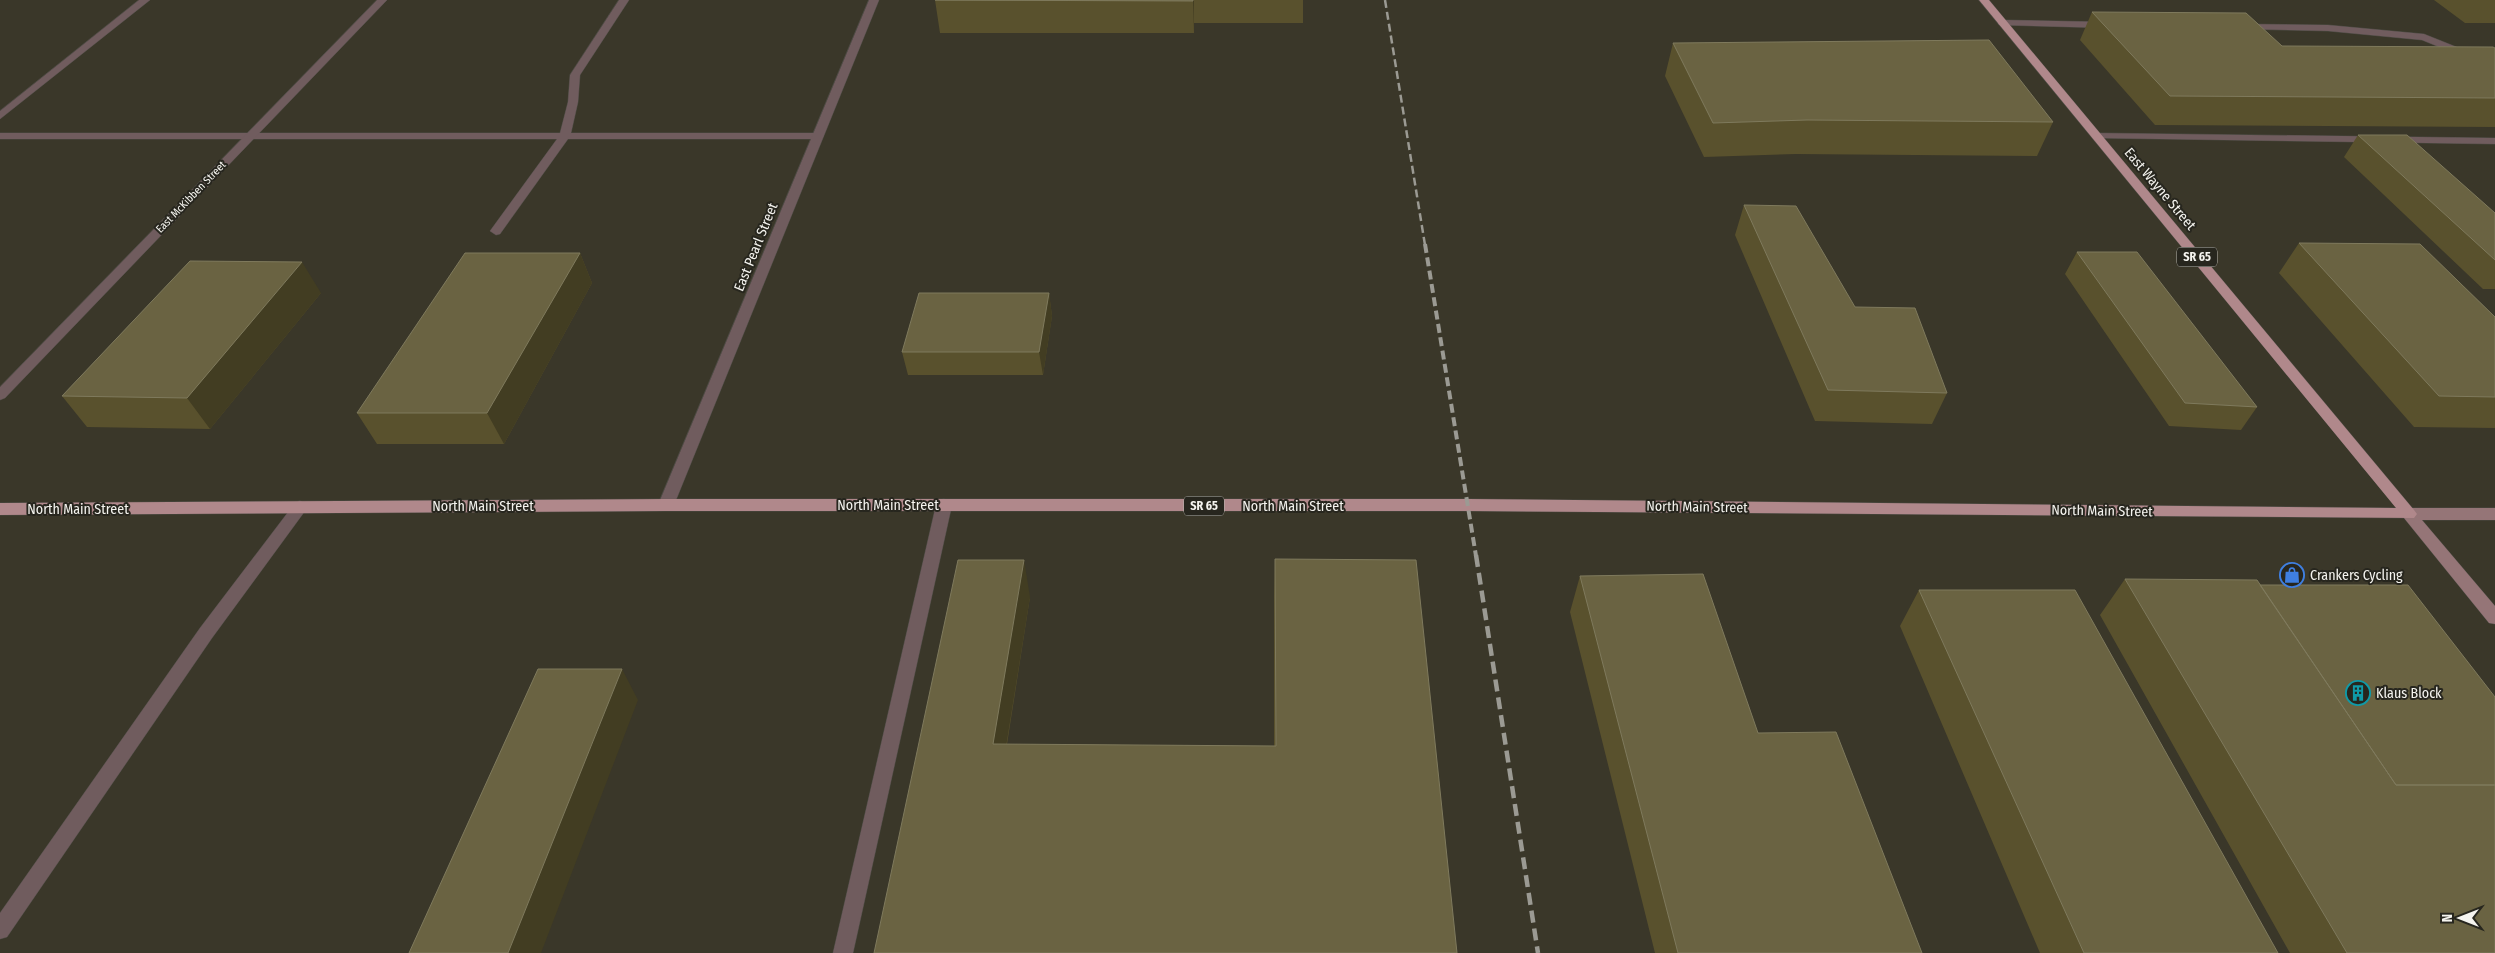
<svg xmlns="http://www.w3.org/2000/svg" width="2495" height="953" viewBox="0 0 2495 953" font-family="'Fira Sans Condensed',sans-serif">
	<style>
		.built { fill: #3a3729 }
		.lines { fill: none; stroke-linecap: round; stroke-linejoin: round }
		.lane-casing { stroke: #4c4b44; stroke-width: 1 }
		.street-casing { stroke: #4c4b44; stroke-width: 1 }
		.secondary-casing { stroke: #4c4b44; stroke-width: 1 }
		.primary-casing { stroke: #4c4b44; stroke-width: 1 }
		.lane { fill: #705c5e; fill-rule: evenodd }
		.street { fill: #705c5e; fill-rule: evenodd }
		.secondary { fill: #957577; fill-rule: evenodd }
		.primary { fill: #b0888b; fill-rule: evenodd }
		.rail-far2 { stroke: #9b9a93; stroke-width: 2.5; stroke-dasharray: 8 4; stroke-linecap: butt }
		.rail-far1 { stroke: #9b9a93; stroke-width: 4; stroke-dasharray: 9 4.5; stroke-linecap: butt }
		.rail { stroke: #9b9a93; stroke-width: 4.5; stroke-dasharray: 12 6; stroke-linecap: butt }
		.wall { fill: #59512d }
		.shaded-wall { fill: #423d22 }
		.building { fill: #6a6342; stroke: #7f7a5d }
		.labels { text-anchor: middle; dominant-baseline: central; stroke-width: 4; stroke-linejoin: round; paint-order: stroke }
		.far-street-label { font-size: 11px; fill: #f5f4ef; stroke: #27261e }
		.shield { fill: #27261e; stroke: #b7b6b0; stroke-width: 1 }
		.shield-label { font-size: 12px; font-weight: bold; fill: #f5f4ef }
		.street-label { font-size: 14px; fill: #f5f4ef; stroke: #27261e }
		.poi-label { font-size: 14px; fill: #f5f4ef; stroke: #27261e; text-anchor: start }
	</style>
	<rect width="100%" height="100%" fill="#313028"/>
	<path class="built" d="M0,0H2495V953H0Z"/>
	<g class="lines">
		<defs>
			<path id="lane" d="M139,0H150L0,119V111Z
				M619,0H629L580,75L578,102L571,133H818L824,136L818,139H568L500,234L496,235L490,231L557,139H0V133H560L568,102L570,75Z
				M2003,20L2107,22L2112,25L2107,28L1999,25L1998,23Z
				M2242,24L2328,25L2424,34L2479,56L2495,68V76L2471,60L2422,40L2328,31L2238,29L2237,27Z
				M2097,133L2495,138V144L2093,138V134Z
				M944,499L949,501L952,505L853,953H833L936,505L939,501Z
				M300,501L305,503L308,507L305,511L212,638L7,937L0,939V913L200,628L295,503Z"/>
			<path id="street" d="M377,0H387L5,398L0,400V387Z
				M869,0H879L674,505L671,509H661L658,505Z"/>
			<path id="secondary" d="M2409,508H2495V520H2422L2495,606V624L2489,623L2404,518L2401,514L2404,510Z"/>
			<path id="primary" d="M1979,0H1989L2414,510L2417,514L2414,518L1468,511H666L0,515V503L666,499H1468L2396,508Z"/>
		</defs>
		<use href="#lane" class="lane-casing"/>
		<use href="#street" class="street-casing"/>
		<use href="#secondary" class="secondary-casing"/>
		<use href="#primary" class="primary-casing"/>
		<use href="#lane" class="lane"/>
		<use href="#street" class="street"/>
		<use href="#secondary" class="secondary"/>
		<use href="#primary" class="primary"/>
		<path class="rail-far2" d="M1385,0L1425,245"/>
		<path class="rail-far1" d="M1425,244L1476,556"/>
		<path class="rail" d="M1476,555L1538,953"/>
	</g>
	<path class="wall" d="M935,0H1303V23H1194V33H940Z
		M2434,0H2495V23H2465Z
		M2092,12L2282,46L2495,48V127L2155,125L2080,40Z
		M1673,43L2053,122L2037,156L1796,154L1704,157L1665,76Z
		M2358,135L2495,213V289H2483L2344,157Z
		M1744,205L1947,393L1932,424L1815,421L1735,235Z
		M2299,243L2495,317V428L2414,427L2279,273Z
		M2077,252L2257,407L2241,430L2169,426L2065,274Z
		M580,253L592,283L504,444H377L357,413Z
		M321,293L210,429L87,427L62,396Z
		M1049,293L1052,316L1043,375H908L902,352Z
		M1275,559L1457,953H874L1030,597L1007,744L1274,746V595Z
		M1580,576L1758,733L1922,953H1655L1570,612Z
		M2125,579L2495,953H2290L2100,615Z
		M1919,590L2278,953H2040L1900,626Z"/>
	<path class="shaded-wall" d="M1193,0H1194V33Z
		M580,253L592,283L504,444L487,413Z
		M302,262L321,293L210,429L187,398Z
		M1049,293L1052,316L1043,375L1039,352Z
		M1024,560L1030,597L1001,778L993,744Z
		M622,669L638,700L541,953H508Z"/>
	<path class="building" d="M935,0H1193V1Z
		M2092,12L2246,13L2282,46L2493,47L2495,48V98L2170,96Z
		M1989,40L2053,122L1807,120L1713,123L1673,43Z
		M2358,135H2407L2495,213V260Z
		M1744,205L1796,206L1855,307L1915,308L1947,393L1828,390Z
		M2299,243L2420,244L2495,317V397L2439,396Z
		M2077,252H2137L2257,407L2185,403Z
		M465,253H580L487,413H357Z
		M190,261L302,262L187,398L62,396Z
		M919,293H1049L1039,352H902Z
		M1275,559L1416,560L1457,953H874L958,560H1024L993,744L1276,746Z
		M1703,574L1758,733L1836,732L1922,953H1678L1580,576Z
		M2125,579L2257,580L2396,785H2495V953H2347Z
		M2260,585H2408L2495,697V785H2396Z
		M1919,590H2075L2278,953H2084Z
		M538,669H622L508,953H409Z"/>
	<defs>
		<symbol id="shop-ring" viewBox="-11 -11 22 22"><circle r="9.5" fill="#27261e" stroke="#3f7fe0" stroke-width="1.5"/><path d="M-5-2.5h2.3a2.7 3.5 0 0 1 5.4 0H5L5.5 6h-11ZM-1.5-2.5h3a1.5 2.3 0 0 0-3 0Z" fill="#3f7fe0"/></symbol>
		<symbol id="building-ring" viewBox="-11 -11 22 22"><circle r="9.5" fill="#27261e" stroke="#0f9aa8" stroke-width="1.5"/><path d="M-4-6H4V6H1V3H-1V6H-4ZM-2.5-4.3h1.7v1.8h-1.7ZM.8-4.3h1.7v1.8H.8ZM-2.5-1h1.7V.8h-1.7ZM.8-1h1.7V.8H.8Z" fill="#0f9aa8"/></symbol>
	</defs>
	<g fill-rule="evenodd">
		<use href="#shop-ring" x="2278" y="561" width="28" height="28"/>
		<use href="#building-ring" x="2344" y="679" width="28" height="28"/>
	</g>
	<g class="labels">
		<g class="far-street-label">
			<text transform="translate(191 197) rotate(-46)">East McKibben Street</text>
		</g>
		<g class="shield">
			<rect x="2177" y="247.5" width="40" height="19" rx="4"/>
			<rect x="1184" y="496.5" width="40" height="19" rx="4"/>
		</g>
		<g class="shield-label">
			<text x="2197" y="257">SR 65</text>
			<text x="1204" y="506">SR 65</text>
		</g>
		<g class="street-label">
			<text transform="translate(2160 189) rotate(50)">East Wayne Street</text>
			<text transform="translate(756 247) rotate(-68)">East Pearl Street</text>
			<text x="888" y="505">North Main Street</text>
			<text x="483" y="506">North Main Street</text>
			<text x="1293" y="506">North Main Street</text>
			<text transform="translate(1697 507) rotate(1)">North Main Street</text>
			<text x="78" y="509">North Main Street</text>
			<text transform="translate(2102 511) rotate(1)">North Main Street</text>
		</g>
		<g class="poi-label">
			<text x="2310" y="575">Crankers Cycling</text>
			<text x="2376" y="693">Klaus Block</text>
		</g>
	</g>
	<g transform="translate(2460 918) rotate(270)" stroke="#27261e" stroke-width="4" paint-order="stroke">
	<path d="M0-4L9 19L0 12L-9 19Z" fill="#f5f4ef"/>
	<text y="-8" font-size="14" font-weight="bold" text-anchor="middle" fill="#f5f4ef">N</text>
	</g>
</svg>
